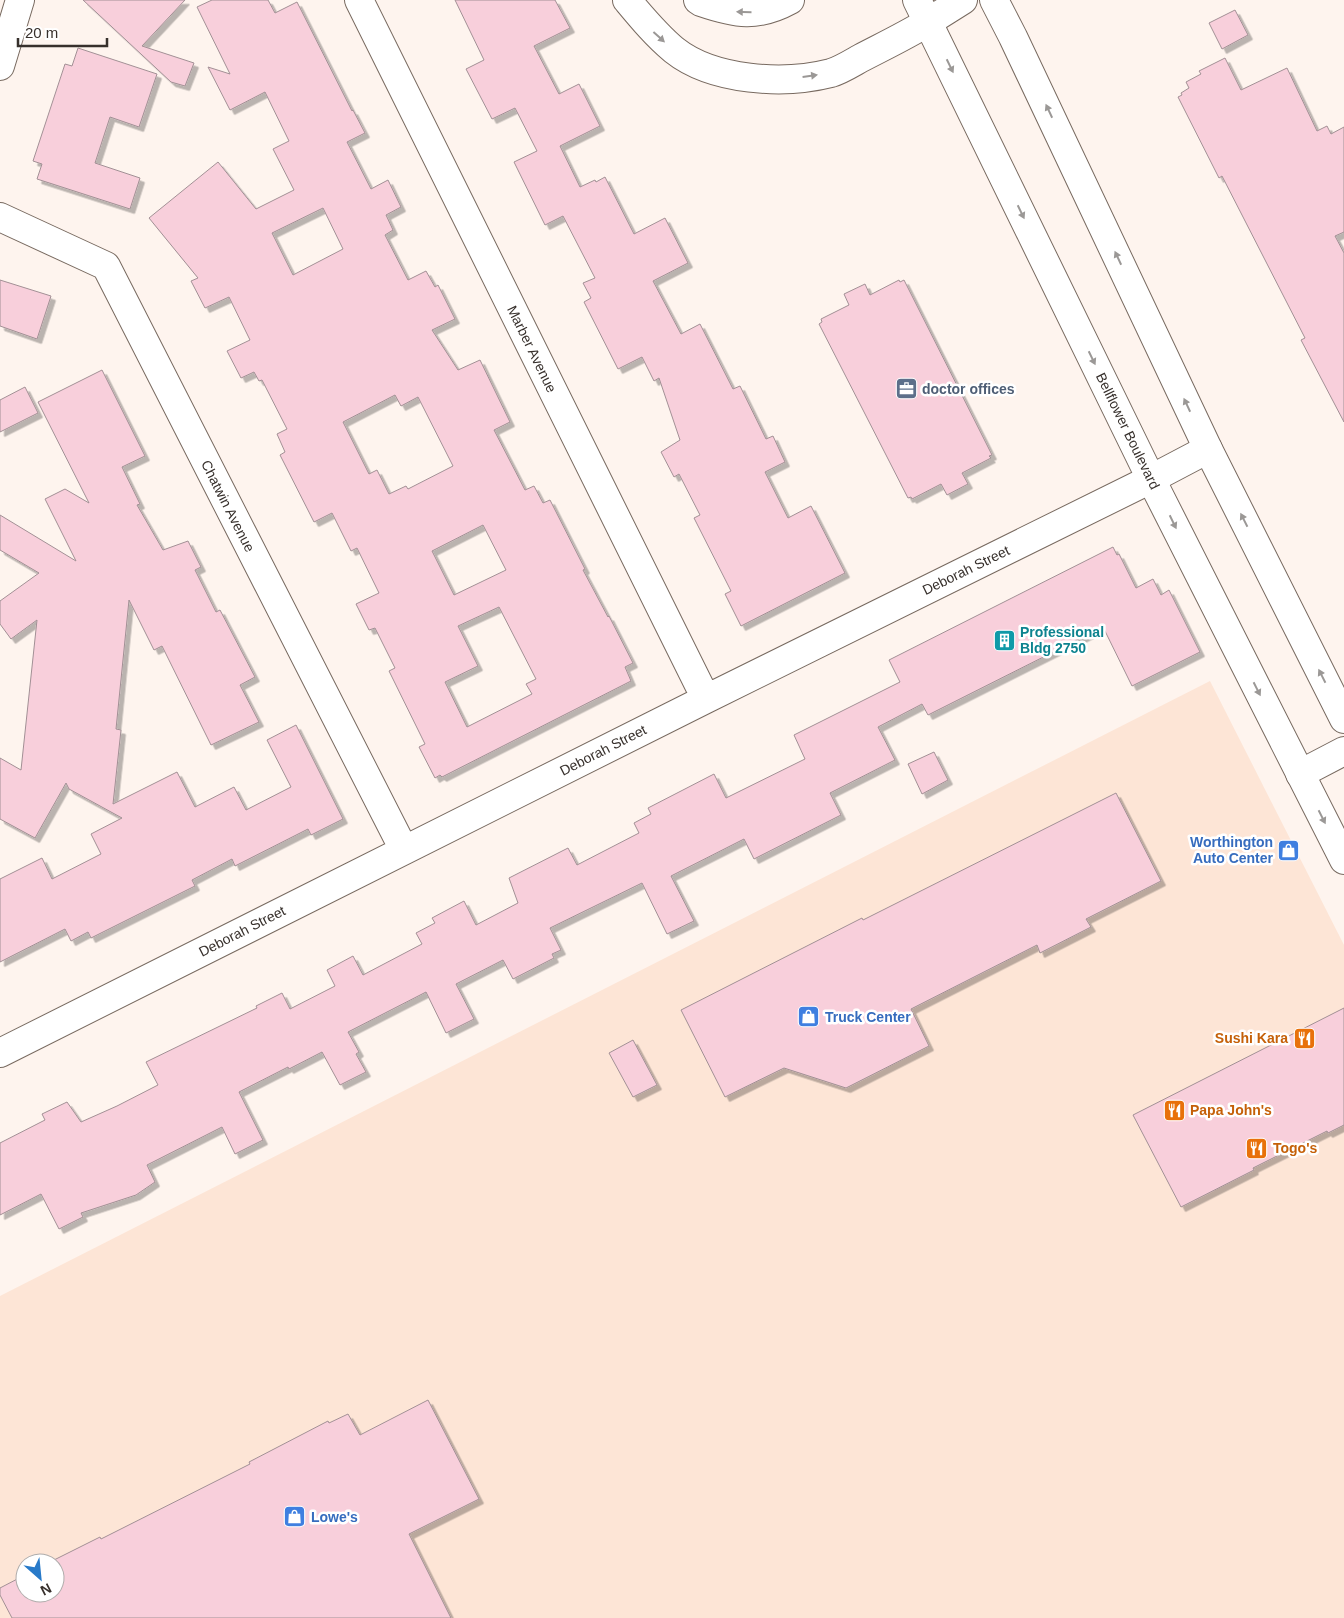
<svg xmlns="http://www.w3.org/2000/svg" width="1344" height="1618" viewBox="0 0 1344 1618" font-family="Arial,sans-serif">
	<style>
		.built { fill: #fde5d6; fill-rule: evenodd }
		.building { fill: #f8cfdb; stroke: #a29095; fill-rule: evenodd; filter: url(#shadow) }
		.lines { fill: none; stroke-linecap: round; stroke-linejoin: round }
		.minor-casing { stroke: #786a60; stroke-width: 30 }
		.major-casing { stroke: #786a60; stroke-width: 30 }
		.highway-casing { stroke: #786a60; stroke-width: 30 }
		.minor { stroke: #fff; stroke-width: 28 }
		.major { stroke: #fff; stroke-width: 28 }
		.highway { stroke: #fff; stroke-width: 28 }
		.oneway { fill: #9b9896 }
		.labels { text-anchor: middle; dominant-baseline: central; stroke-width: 5; stroke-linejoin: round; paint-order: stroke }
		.street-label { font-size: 14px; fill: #37302c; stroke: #fff }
		.service-label { font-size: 14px; font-weight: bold; fill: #4e5e75; stroke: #fff; text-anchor: start }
		.culture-label { font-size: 14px; font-weight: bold; fill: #0d838f; stroke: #fff; text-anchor: start }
		.shop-label { font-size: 14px; font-weight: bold; fill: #366cbe; stroke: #fff; text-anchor: start }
		.food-label { font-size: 14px; font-weight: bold; fill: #c56008; stroke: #fff; text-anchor: start }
	</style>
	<defs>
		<filter id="shadow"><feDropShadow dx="4.5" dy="4.5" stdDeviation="0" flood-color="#0004"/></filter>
	</defs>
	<rect width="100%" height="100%" fill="#fef4ee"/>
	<path class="built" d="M1210,681L1344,945V1618H0V1296ZM25,1563H55V1593H25Z"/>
	<path class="building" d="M83,0H185L142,46L194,63L185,86L171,82Z
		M212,0H268L275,13L297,2L352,111L353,110L365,133L347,142L371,189L388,180L401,207L386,215L393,230L385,235L408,280L426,271L435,287L438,285L455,319L432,330L458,370L480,360L510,422L494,430L525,490L534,486L543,503L550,500L585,569L583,570L608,617L609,616L633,663L625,667L631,681L442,777L440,775L435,778L419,747L425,744L389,671L395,668L375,628L369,630L356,604L379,593L357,548L351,551L332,513L314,522L280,455L285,452L277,434L287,429L262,380L259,381L254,372L241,378L227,351L250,340L229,297L205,308L191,281L198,278L149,218L218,162L256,209L294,190L273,149L289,141L265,92L230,110L208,67L230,74L197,7ZM323,208L343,249L293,275L272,233ZM395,395L401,406L418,397L453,466L408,489L406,486L389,494L377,470L369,474L343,422ZM483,525L506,570L454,595L432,551ZM499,607L536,679L526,684L532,694L467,727L445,682L478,666L458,626Z
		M455,0H555L570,28L534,46L559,94L579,84L600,126L560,146L580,187L595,180L596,182L605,177L634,234L665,218L688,263L653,281L681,334L700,324L733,389L740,386L766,439L773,436L785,462L765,472L788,518L811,506L845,573L741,626L725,594L731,591L694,518L700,515L679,474L674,477L661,452L680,440L659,378L654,381L642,357L618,369L584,302L591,298L583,283L595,278L563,216L545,225L514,162L537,151L515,108L492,119L466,69L484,60Z
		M1235,10L1248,35L1222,49L1209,23Z
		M78,48L157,74L139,127L110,117L95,163L140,178L130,209L37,179L42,164L33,161L65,64L72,66Z
		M1225,58L1241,90L1287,68L1317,131L1327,126L1331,134L1344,127V232L1335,236L1344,253V422L1301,340L1305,338L1222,176L1219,178L1178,97L1182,95L1181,93L1189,88L1186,82L1201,74L1199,71Z
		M0,280L51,296L37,339L0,326Z
		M899,280L900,282L904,280L992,455L989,456L991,458L962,473L968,484L947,495L941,484L912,499L911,497L908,498L819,324L822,322L821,319L849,305L844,294L865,284L870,295Z
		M102,370L145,456L122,467L140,504L137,505L163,550L188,541L201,567L195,570L216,612L220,610L255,677L240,685L259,722L211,745L162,646L154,650L129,600L116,729L121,730L113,804L177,772L195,807L234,787L246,810L291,787L267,740L296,725L343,819L311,835L308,829L235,866L232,859L192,880L195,886L91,938L88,932L71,941L65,929L0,962V879L42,858L52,879L101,854L91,834L122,818L69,789L66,783L35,838L0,819V758L21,770L37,620L11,639L0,624V601L39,573L0,550V515L76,561L45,499L65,489L89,503L38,402Z
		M25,387L38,413L0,432V400Z
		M1113,547L1117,555L1119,554L1136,588L1153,579L1161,595L1169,590L1200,652L1132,686L1103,627L928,715L922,704L878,727L895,760L830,793L841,815L754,859L744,839L671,876L694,921L667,934L642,883L550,928L561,950L552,954L554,958L513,979L503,960L456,984L474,1019L446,1033L426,992L348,1032L359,1052L356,1054L366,1072L340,1085L322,1052L289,1069L288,1067L239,1092L263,1140L235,1154L222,1127L147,1165L155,1182L136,1195L81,1213L83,1217L59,1229L41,1194L0,1215V1143L45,1120L42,1114L67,1102L81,1122L117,1106L158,1085L146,1062L257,1008L256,1006L282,993L290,1009L335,986L327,970L353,956L363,975L422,944L416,933L435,923L432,918L464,901L476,925L518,903L509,878L568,848L577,865L639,833L634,823L651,814L648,808L714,774L726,798L805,759L794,735L900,682L889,660Z
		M934,752L948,780L922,794L908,764Z
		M1116,793L1161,881L1086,919L1091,927L1040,953L1037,945L911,1009L929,1046L846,1088L784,1068L725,1097L681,1010L862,918L863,920Z
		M1344,1008V1125L1328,1133L1327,1131L1253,1168L1254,1170L1181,1207L1133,1115Z
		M633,1040L657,1085L633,1097L609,1053Z
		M428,1400L479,1499L409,1534L451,1618H12L0,1595V1588L25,1575V1593H55V1563H48L100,1537L101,1539L250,1464L249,1462L328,1421L329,1423L348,1414L360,1435Z"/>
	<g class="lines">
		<defs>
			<path id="minor" d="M359,0L706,699
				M0,66L20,0
				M0,217L106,266L404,850
				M1300,774L1344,751
				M0,1053L706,699L1151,479L1208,449"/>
			<path id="major" d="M917,0L1151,479L1344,860
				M994,0L1013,37L1208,449L1344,719
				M928,22L963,0"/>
			<path id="highway" d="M627,0C642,18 656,35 674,50C713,81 784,85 831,73C841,70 852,63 861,58C884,46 907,35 928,22
				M698,0L701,2C736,14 757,18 790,0"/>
		</defs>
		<use href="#minor" class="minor-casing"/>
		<use href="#major" class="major-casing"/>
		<use href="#highway" class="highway-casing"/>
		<use href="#minor" class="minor"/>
		<use href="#major" class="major"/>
		<use href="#highway" class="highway"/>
	</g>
	<defs><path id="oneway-solid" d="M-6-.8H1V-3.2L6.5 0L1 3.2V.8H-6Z" transform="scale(1.25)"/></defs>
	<g class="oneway">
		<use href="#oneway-solid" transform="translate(744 12) rotate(-179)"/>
		<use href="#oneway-solid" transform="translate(659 37) rotate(42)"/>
		<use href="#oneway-solid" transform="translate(950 66) rotate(64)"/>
		<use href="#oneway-solid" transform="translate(810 76) rotate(-8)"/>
		<use href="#oneway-solid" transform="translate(1049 111) rotate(-115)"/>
		<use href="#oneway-solid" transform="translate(1021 212) rotate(64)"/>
		<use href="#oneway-solid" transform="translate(1118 258) rotate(-115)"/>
		<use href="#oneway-solid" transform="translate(1092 358) rotate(64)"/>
		<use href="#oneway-solid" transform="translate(1187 405) rotate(-115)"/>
		<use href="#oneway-solid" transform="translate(1244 520) rotate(-117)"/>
		<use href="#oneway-solid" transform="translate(1173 522) rotate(64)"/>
		<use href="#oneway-solid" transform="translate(1322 676) rotate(-117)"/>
		<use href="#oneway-solid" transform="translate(1257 689) rotate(63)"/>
		<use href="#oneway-solid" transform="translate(1322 817) rotate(63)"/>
	</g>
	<defs>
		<symbol id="office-square" viewBox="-11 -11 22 22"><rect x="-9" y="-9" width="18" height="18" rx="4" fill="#5c6f8a" stroke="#fff"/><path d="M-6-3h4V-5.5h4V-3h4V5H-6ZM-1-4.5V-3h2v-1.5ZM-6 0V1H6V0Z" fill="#fff"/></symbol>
		<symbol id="building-square" viewBox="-11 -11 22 22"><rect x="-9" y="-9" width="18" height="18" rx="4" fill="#0f9aa8" stroke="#fff"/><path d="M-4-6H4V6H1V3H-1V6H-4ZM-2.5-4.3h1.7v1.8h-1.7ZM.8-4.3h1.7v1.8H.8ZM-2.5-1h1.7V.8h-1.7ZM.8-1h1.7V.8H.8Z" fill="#fff"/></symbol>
		<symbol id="shop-square" viewBox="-11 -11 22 22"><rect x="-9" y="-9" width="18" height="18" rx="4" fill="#3f7fe0" stroke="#fff"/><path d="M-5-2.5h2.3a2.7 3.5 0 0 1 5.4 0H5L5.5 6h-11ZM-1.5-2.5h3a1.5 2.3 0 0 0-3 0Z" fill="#fff"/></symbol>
		<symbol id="restaurant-square" viewBox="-11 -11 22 22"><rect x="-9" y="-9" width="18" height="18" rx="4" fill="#e8710a" stroke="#fff"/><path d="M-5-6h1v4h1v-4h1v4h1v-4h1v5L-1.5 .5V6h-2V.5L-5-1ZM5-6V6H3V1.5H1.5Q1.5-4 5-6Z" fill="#fff"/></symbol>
	</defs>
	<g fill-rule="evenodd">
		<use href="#office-square" x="894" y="376" width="25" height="25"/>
		<use href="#building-square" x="992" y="628" width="25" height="25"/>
		<use href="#shop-square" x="1276" y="838" width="25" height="25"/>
		<use href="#shop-square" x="796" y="1004" width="25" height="25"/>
		<use href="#restaurant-square" x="1292" y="1026" width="25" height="25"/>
		<use href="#restaurant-square" x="1162" y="1098" width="25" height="25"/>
		<use href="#restaurant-square" x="1244" y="1136" width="25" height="25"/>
		<use href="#shop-square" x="282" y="1504" width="25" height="25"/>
	</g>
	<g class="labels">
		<g class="street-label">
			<text transform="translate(532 349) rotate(64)">Marber Avenue</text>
			<text transform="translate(1128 431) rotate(64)">Bellflower Boulevard</text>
			<text transform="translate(228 506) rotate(63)">Chatwin Avenue</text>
			<text transform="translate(966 570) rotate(-26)">Deborah Street</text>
			<text transform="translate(603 750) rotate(-27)">Deborah Street</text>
			<text transform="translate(242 931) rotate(-27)">Deborah Street</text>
		</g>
		<g class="service-label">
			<text x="922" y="389">doctor offices</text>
		</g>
		<g class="culture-label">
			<text x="1020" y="632">Professional<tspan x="1020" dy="16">Bldg 2750</tspan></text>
		</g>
		<g class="shop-label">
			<text x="1273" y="842" text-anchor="end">Worthington<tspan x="1273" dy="16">Auto Center</tspan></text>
			<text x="825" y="1017">Truck Center</text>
			<text x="311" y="1517">Lowe's</text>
		</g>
		<g class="food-label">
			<text x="1288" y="1038" text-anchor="end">Sushi Kara</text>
			<text x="1190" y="1110">Papa John's</text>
			<text x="1273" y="1148">Togo's</text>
		</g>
	</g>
	<g transform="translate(40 1578) rotate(153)"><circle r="24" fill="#ffffff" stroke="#afacab"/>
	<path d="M0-4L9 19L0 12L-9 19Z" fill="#287ac9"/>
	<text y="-8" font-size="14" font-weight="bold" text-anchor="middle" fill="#37302c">N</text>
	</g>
	<path d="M18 38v8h89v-8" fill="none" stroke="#37302c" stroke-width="2.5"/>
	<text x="25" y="38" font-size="15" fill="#37302c" stroke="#ffffff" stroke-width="4" paint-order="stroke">20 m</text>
</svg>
